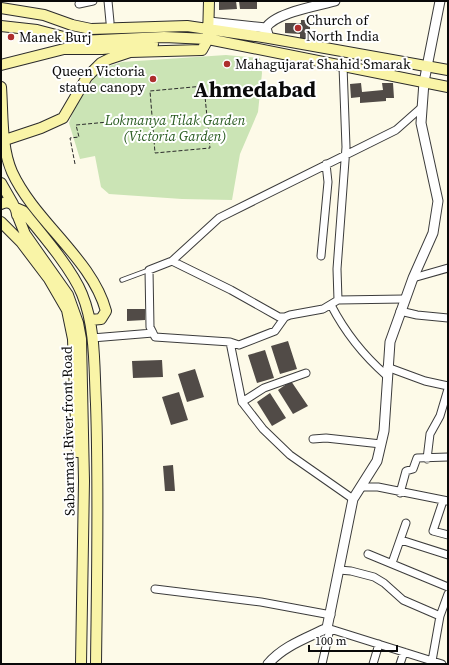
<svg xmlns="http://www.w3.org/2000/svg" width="449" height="665" viewBox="0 0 449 665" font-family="'Source Serif 4',serif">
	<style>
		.green { fill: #cbe4b5 }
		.building { fill: #514b47 }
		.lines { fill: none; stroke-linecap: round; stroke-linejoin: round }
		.service-casing { stroke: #3c3c3c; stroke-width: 5.5 }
		.minor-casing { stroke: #3c3c3c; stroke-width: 9 }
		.tertiary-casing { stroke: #3c3c3c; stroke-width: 11 }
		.secondary-casing { stroke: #2b2b2b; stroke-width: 12 }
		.path { stroke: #2b2b2b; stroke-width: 1; stroke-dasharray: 4 2; stroke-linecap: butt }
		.service { stroke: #fff; stroke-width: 3.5 }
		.minor { stroke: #fff; stroke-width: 7 }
		.tertiary { stroke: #fff; stroke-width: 9 }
		.secondary { stroke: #f9f4a7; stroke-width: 10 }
		.poi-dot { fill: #ad2e2d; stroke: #fff; stroke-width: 1.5 }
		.labels { text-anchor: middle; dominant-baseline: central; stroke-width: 4; stroke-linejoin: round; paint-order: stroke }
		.poi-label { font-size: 14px; fill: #090909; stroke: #fff; text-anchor: start }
		.park-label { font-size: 14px; font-style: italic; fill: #295b20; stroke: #fff }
		.street-label { font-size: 14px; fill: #090909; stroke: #fff }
		.town-label { font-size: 22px; font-weight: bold; fill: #090909; stroke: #fff }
	</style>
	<rect width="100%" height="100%" fill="#fdfae8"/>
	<path class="green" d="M226,55L260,58L262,73L258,112L240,154L232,200L182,199L109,194L101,187L95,156L80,159L69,123L73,111L96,75L109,66L122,62Z"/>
	<path class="building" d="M219,1H236L237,9L219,10Z
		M239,1H257V9H240Z
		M301,20H308V23H310V34H308V39H300V34L285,33V23H301Z
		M361,83L362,92L383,90L382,83H393L394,98H386V101L360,103V97L351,98L350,84Z
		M127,309H145V320L127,321Z
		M288,341L297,369L280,374L271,346Z
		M265,350L274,378L257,383L248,355Z
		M162,360L163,377L133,378L132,361Z
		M195,369L204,397L187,402L178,374Z
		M291,381L308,406L293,414L278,390Z
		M179,392L188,420L171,425L162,397Z
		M270,393L286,418L272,426L257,402Z
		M173,465L175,491H165L163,466Z"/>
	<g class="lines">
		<defs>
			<path id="service" d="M122,280L149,270"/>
			<path id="minor" d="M108,1L110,22
				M79,4L93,1
				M343,66L346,147L337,269L338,300L404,299
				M321,256L328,182L326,164
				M172,261L231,290L279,317H285
				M413,278L448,268
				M338,300L323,309L290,315L285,317L275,331L239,345L230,342L155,337L150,327L149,270L172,261L219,218L396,130L422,107
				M331,305C345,332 363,355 386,375
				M400,311L417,315L448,318
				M92,338L153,333
				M230,342L242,402L264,388L306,373
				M387,367L425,381L448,386
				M242,402L263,429L290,455L353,499
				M313,439L326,438L381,444
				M427,459L430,434L440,416L448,389
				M361,487H378L448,501
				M400,493L406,471L413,469L417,458L448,457
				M443,501L433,531L448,535
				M401,540L448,555
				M368,554L448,587
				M392,563L406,523
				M339,570L351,571L374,577L384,583L403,600L440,616
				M155,589L261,602L331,615
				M327,628L442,664
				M432,661L440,616L448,594
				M322,664L330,629
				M373,664L379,644
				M400,664L404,652"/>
			<path id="tertiary" d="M209,22L266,28
				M269,38L266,28C274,13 317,6 335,1
				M268,664C283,646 307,638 327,628L353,499L377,461L384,431L390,342L413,278L433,233L438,201L421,123L424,82L440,1"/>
			<path id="secondary" d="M1,8L44,15L72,25L91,29L187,26L269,38L448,70
				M1,26L37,30L79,41L164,37L208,39L448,87
				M1,65L64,49H102L153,44
				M1,87C3,114 1,147 12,172C35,222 92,259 106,311L101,319L90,320
				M5,140L41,128L63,118L87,77L101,63L109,59L130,52L202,50L208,39L209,1
				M1,183L13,204
				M1,204C10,200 16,205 17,215
				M16,208L23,211C41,233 72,269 82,294C96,328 94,368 96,404C99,491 97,577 96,664
				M17,214L25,234L68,295L78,323L81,339L84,481L81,664
				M1,222L21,242L49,279L67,310L73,339L77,452"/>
		</defs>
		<use href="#service" class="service-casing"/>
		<use href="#minor" class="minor-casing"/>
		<use href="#tertiary" class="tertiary-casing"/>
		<use href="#secondary" class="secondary-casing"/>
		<path class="path" d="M204,86L210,148L155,153L150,91Z
			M75,164L70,138L79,137L76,125L151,118"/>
		<use href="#service" class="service"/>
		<use href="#minor" class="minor"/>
		<use href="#tertiary" class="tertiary"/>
		<use href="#secondary" class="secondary"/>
	</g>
	<g class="poi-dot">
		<circle cx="298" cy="28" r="4"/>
		<circle cx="11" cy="37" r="4"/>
		<circle cx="227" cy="64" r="4"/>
		<circle cx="153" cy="79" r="4"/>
	</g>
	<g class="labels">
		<g class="poi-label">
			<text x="306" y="20">Church of<tspan x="306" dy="16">North India</tspan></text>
			<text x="19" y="37">Manek Burj</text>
			<text x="235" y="64">Mahagujarat Shahid Smarak</text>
			<text x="145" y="71" text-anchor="end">Queen Victoria<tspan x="145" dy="16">statue canopy</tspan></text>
		</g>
		<g class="park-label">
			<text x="175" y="120">Lokmanya Tilak Garden<tspan x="175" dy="16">(Victoria Garden)</tspan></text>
		</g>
		<g class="street-label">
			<text transform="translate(68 431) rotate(-91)">Sabarmati River front Road</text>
		</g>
		<g class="town-label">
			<text x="255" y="89">Ahmedabad</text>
		</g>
	</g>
	<rect width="449" height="665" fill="none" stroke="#090909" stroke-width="4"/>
	<path d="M309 645v6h88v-6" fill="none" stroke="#090909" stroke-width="2"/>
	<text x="315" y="645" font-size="12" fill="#090909" stroke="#ffffff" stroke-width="3" paint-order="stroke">100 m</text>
</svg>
